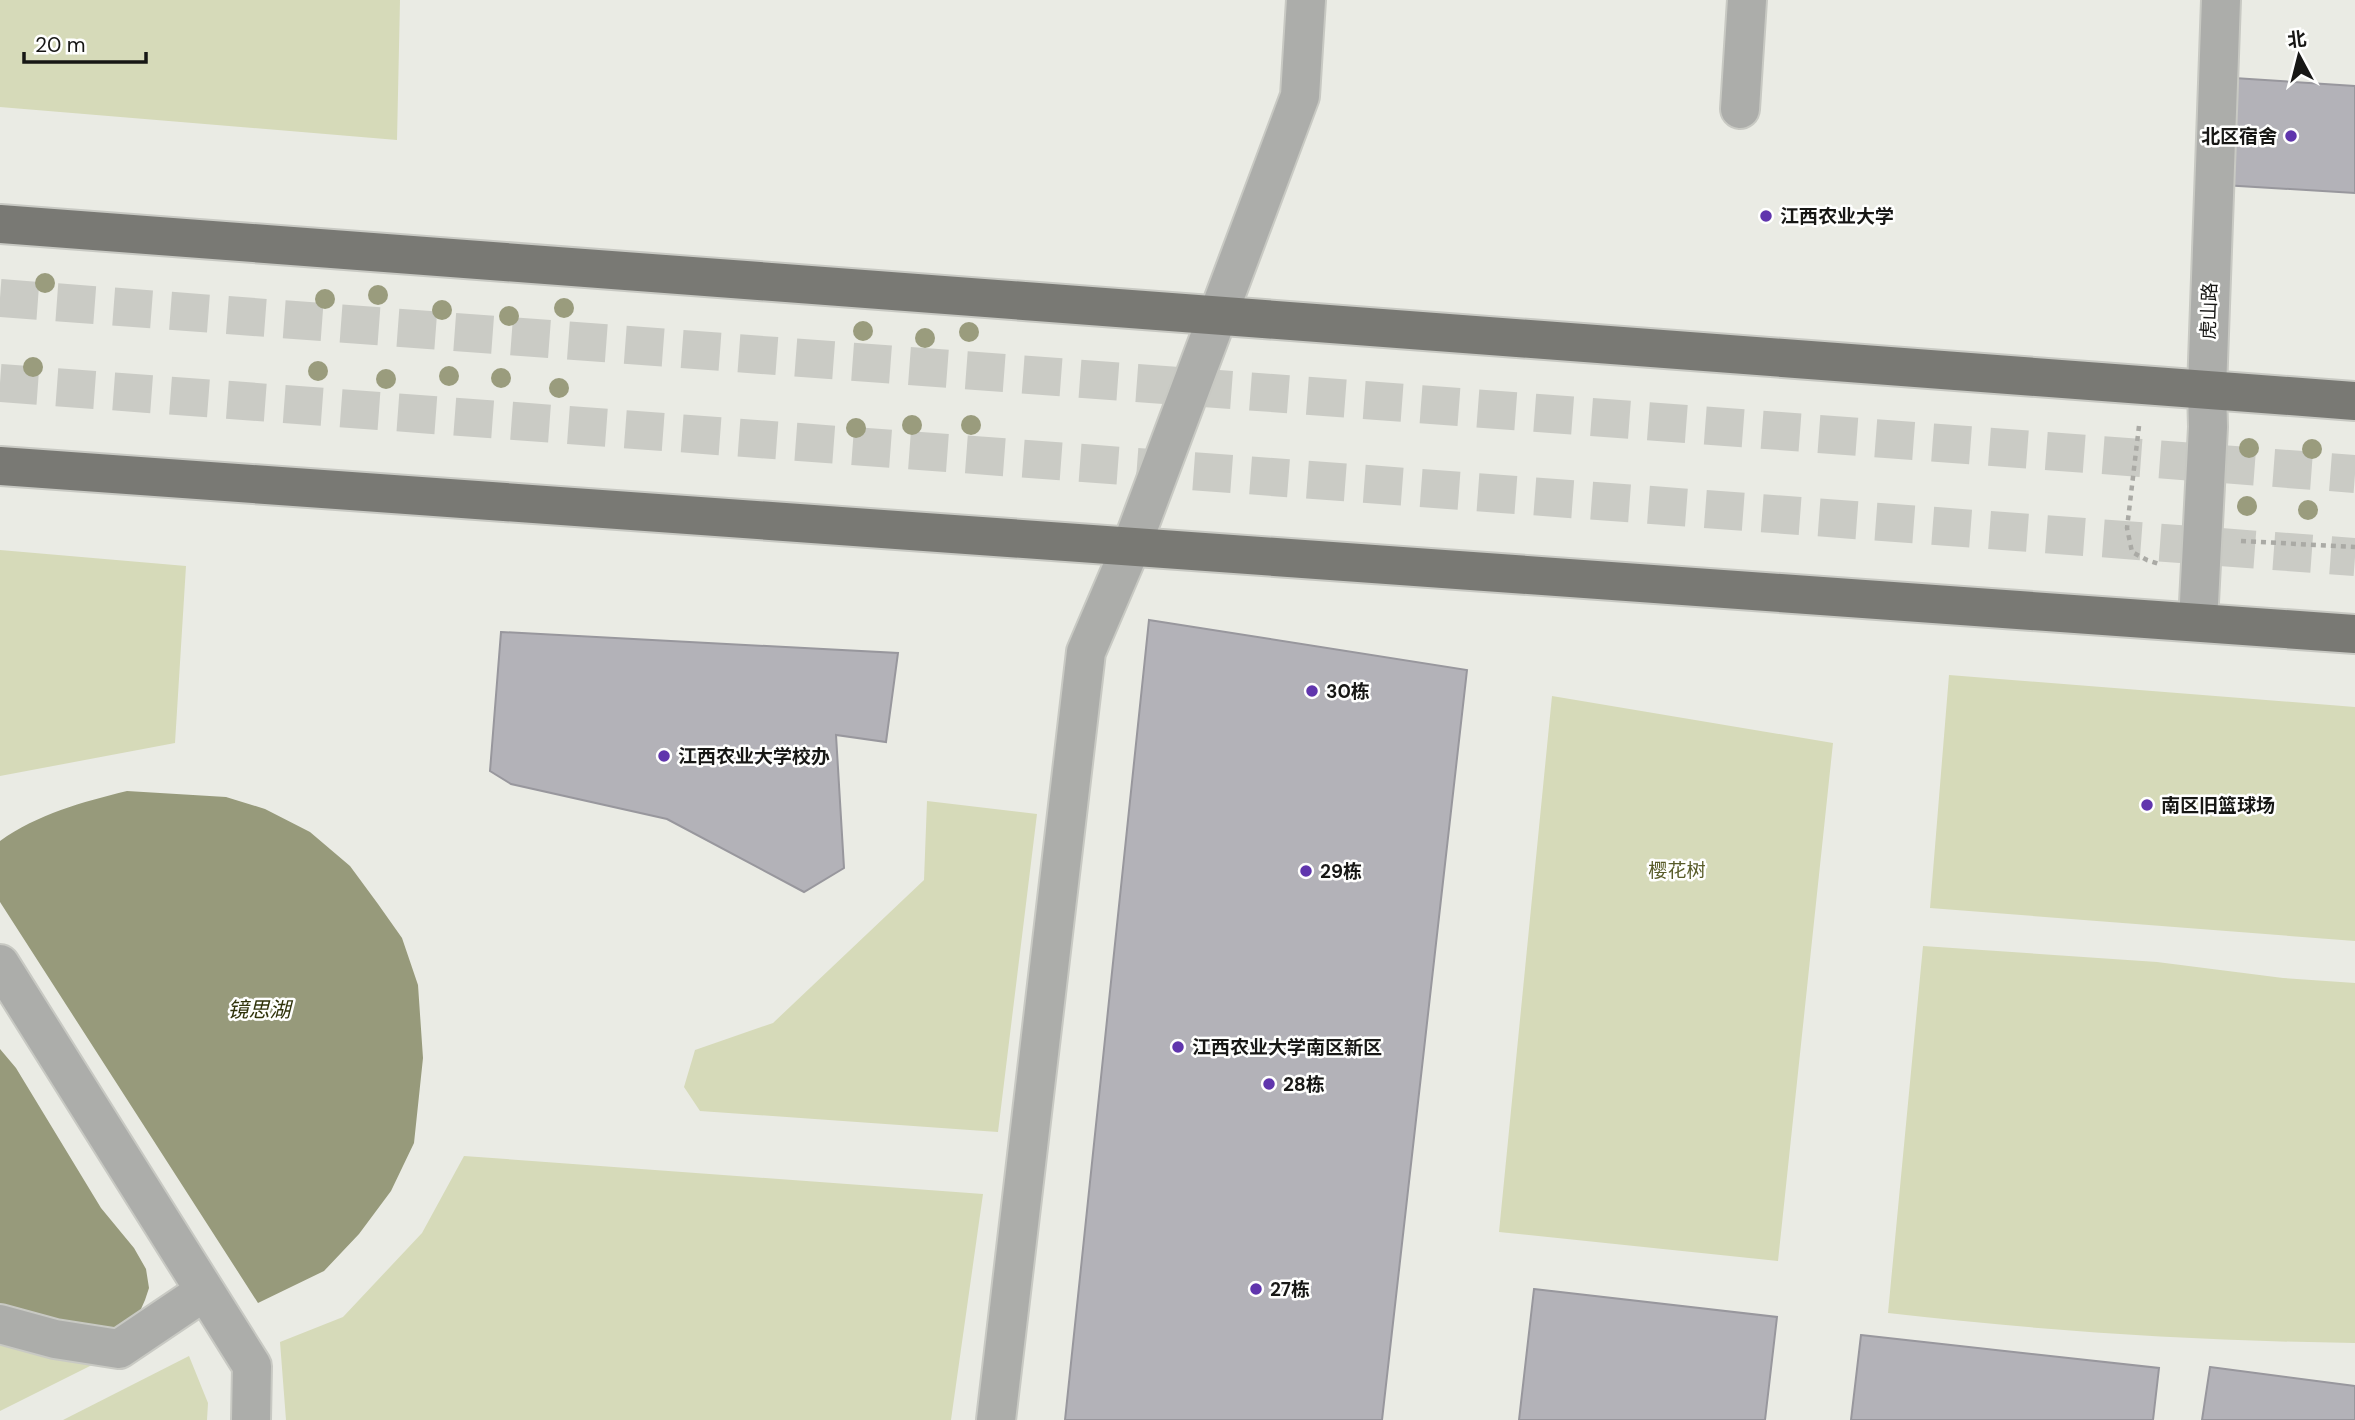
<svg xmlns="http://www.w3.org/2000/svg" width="2355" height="1420" viewBox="0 0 2355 1420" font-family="'DM Sans','Noto Sans SC',sans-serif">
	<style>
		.green { fill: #d6dab9 }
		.water { fill: #979a7b }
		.building { fill: #b3b2b8; stroke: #98979d; stroke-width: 2 }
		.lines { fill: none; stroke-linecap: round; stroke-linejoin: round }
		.major-tunnel { stroke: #cacbc5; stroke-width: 38; stroke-dasharray: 38 19; stroke-linecap: butt }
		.minor-casing { stroke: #c8c9c3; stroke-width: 42 }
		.major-casing { stroke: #c8c9c3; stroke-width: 42 }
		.path { stroke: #aaaaa5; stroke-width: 4.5; stroke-dasharray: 5 5; stroke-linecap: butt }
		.minor { stroke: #acadaa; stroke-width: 38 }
		.major { stroke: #797974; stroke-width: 38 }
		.tree { fill: #9a9c7d }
		.poi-dot { fill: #6035ad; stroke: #fffffe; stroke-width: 2.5 }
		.labels { text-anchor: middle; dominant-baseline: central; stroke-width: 5; stroke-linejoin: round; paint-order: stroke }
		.poi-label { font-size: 19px; font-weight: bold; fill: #171715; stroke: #fffffe; text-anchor: start }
		.street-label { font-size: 19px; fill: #171715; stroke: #fffffe }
		.park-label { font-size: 19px; fill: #585b28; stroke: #fffffe }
		.water-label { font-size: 21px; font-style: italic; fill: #30330a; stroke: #fffffe }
	</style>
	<rect width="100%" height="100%" fill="#eaebe4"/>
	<path class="green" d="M0,0H400L397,140L0,107Z
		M0,550L186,566L175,743L0,776Z
		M1949,675L2355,707V941L1930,908Z
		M1552,696L1833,743L1778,1261L1499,1232Z
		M927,801L1037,814L998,1132L700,1111L684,1087L695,1050L773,1023L924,880Z
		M1923,946L2157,962L2283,978L2355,983V1343C2199,1341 2043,1331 1888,1313Z
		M464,1156L983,1194L951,1420H286L280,1342L343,1317L422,1233Z
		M0,1337L106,1358L0,1411Z
		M189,1356L208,1403L207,1420H63Z"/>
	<path class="water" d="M127,791L226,797L265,809L310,832L350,866L378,904L402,938L418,985L423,1058L414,1143L391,1191L359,1234L324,1271L258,1303L0,902V841C38,814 82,802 127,791Z
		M0,1049L16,1068L101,1208L134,1248L146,1269L149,1288L145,1300L137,1318L114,1337L0,1313Z"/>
	<path class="building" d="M2234,78L2355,86V193L2223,185Z
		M1149,620L1467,670L1382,1420H1065Z
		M501,632L898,653L886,742L836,735L844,868L804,892L667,819L511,784L490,771Z
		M1534,1289L1777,1317L1765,1420H1519Z
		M1861,1335L2159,1368L2153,1420H1851Z
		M2210,1367L2355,1386V1420H2202Z"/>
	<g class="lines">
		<path class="major-tunnel" d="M0,298L2355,474
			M0,383L2355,557"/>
		<defs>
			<path id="minor" d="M1740,109L1747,0
				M2198,622L2208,427L2207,389L2221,0
				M0,964L252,1366L251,1420
				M0,1324L55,1339L119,1349L205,1291
				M996,1420L1086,652L1131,547L1300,96L1306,0"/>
			<path id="major" d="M0,224L2355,401
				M0,466L2355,634"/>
		</defs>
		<use href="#minor" class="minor-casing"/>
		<use href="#major" class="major-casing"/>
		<path class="path" d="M2139,426L2127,528L2132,552L2147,560L2162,565
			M2241,541L2355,547"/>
		<use href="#minor" class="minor"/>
		<use href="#major" class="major"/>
	</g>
	<g class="tree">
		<circle cx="45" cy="283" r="10"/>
		<circle cx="378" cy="295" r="10"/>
		<circle cx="325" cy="299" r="10"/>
		<circle cx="564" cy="308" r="10"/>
		<circle cx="442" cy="310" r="10"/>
		<circle cx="509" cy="316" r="10"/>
		<circle cx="863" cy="331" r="10"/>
		<circle cx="969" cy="332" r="10"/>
		<circle cx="925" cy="338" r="10"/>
		<circle cx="33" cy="367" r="10"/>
		<circle cx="318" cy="371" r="10"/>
		<circle cx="449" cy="376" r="10"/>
		<circle cx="501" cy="378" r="10"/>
		<circle cx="386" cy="379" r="10"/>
		<circle cx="559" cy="388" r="10"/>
		<circle cx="912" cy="425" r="10"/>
		<circle cx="971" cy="425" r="10"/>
		<circle cx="856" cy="428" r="10"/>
		<circle cx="2249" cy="448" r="10"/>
		<circle cx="2312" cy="449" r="10"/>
		<circle cx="2247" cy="506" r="10"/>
		<circle cx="2308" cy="510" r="10"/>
	</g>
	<g class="poi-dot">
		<circle cx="2291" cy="136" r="7"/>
		<circle cx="1766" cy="216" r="7"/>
		<circle cx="1312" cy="691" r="7"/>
		<circle cx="664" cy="756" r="7"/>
		<circle cx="2147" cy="805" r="7"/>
		<circle cx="1306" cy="871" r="7"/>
		<circle cx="1178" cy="1047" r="7"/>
		<circle cx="1269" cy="1084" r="7"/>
		<circle cx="1256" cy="1289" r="7"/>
	</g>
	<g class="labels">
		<g class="poi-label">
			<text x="2277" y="136" text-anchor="end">北区宿舍</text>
			<text x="1780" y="216">江西农业大学</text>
			<text x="1326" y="691">30栋</text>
			<text x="678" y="756">江西农业大学校办</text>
			<text x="2161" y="805">南区旧篮球场</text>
			<text x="1320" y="871">29栋</text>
			<text x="1192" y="1047">江西农业大学南区新区</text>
			<text x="1283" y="1084">28栋</text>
			<text x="1270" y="1289">27栋</text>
		</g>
		<g class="street-label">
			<text transform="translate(2209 311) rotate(-88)">虎山路</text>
		</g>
		<g class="park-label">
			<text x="1677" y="870">樱花树</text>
		</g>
		<g class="water-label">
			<text x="259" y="1010">镜思湖</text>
		</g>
	</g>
	<g transform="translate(2299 56) rotate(353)" stroke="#fffffe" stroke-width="5" paint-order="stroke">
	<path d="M0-5L12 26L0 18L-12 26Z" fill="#171715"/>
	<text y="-10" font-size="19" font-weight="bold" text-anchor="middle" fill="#171715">北</text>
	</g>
	<path d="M24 52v10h122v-10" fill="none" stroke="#171715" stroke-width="3.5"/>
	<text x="35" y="52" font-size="21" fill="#171715" stroke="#fffffe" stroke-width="5" paint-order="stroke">20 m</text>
</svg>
